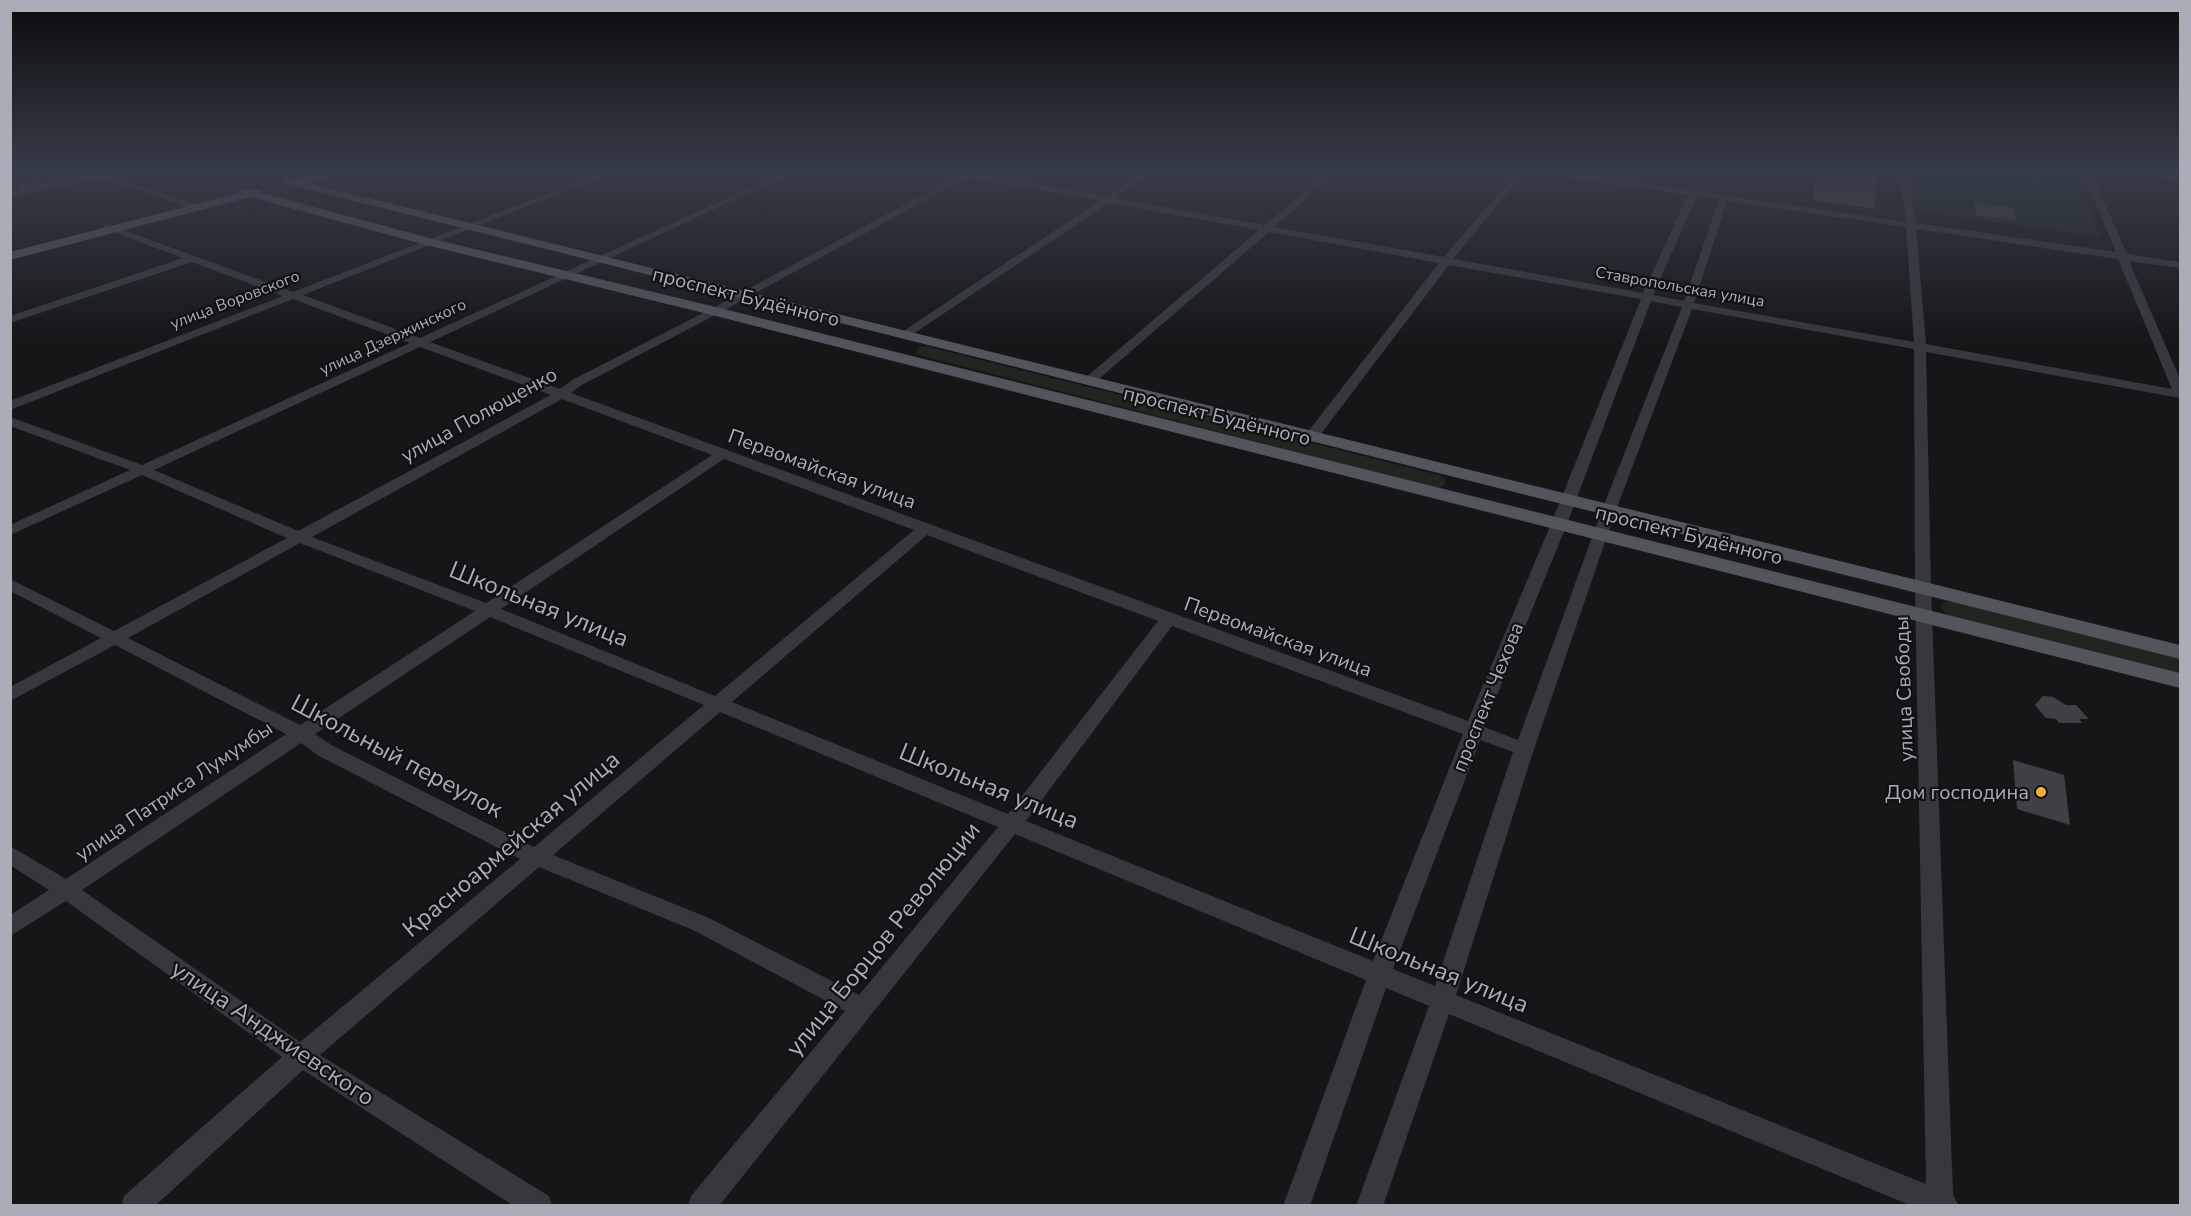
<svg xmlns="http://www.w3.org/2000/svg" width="2191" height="1216" viewBox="0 0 2191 1216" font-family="'Nunito Sans',sans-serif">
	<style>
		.green { fill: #1e261f }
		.building { fill: #404145 }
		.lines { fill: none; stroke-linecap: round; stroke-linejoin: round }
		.minor { fill: #37383d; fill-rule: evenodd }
		.major { fill: #53555c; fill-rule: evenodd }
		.rail-casing { stroke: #4a4c52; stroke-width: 4.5 }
		.rail { stroke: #111113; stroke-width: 3; stroke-dasharray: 8; stroke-linecap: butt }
		.poi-dot { fill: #f2b134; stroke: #111113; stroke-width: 2 }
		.labels { text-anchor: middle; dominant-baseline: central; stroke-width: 4.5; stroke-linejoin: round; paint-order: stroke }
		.far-street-label { font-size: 16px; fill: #a8adb8; stroke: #111113 }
		.street-label { font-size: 20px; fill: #a8adb8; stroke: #111113 }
		.poi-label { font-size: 20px; fill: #a8adb8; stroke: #111113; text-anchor: end }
		.near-street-label { font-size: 24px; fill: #a8adb8; stroke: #111113 }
	</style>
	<rect width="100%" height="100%" fill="#161618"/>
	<path class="green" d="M1907,173H2075L2101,237L1910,210Z
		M926,346L1439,475L1445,479L1444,486L1439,488L1387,475L915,354L919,347Z
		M1949,599L2180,657V677L1953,618L1944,611L1940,605Z"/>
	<path class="building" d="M1818,173H1877L1875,209L1812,200Z
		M1974,202L2013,208L2016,221L1976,215Z
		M2043,696L2053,697L2066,705H2076L2089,719H2079L2082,723H2059L2056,719L2046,718L2035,705Z
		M2013,760L2064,775L2070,825L2017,809Z"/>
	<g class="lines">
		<path class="minor" d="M19,173H36L10,180V174Z
			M101,173H118L113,176L196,205L188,207L102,178L10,198V192Z
			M600,173H611L303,295L420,338L782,173H792L430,342L560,389L572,380L711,309L959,175L957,173H974L1106,196L1142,173H1151L1115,198L1265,225L1326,173H1335L1274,227L1444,257L1516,173H1524L1453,259L1643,293L1688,195L1558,176L1554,173H1574L1906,222L1900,173H1908L1916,223L2116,252L2083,173H2091L2127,254L2180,262V268L2129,261L2180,379V398L1926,352L1931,588L1953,1195L1959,1206H1912L1449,1014L1383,1206H1356L1429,1006L1386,988L1310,1206H1283L1366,980L1015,834L719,1206H688L691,1196L845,1011L693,930L539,867L320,1055L549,1196L552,1206H514L303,1070L155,1206H121L124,1196L282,1057L66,901L10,936V915L49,890L10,865V846L66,879L286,734L115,645L10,701V687L101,638L10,591V579L114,631L287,538L142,475L10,535V525L130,470L10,426V417L142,465L410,343L293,299L10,410V401L283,296L192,262L10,323V316L183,258L104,229V225L107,224L293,292ZM968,177L1099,201L899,334V338H907L1109,203L1259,230L1085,378L1083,381L1085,384H1093L1269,232L1439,263L1307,433L1305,436L1307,439H1317L1449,265L1641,299L1551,524L1468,721L571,393L580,386L719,313ZM1697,196L1719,200L1684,301L1653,295ZM1727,201L1906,227L1914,342L1694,303ZM1916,229L2118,259L2172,389L1926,344ZM1651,301L1682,307L1602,510L1518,740L1484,727L1567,524ZM1692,309L1914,349L1915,588L1926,1184L1456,995L1534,749L1616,510ZM420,347L551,395L298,531L154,470ZM562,399L712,455L486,603L312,537ZM724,459L914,530L715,696L501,609ZM927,535L1158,621L1008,814L732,702ZM300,543L475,611L300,725L128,638ZM490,617L704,705L534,847L333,746L315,734ZM1172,626L1463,734L1373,961L1026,821ZM720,712L998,827L859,995L709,918L553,855ZM1480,740L1513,752L1435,986L1393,969ZM301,743L319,756L520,859L300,1042L82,890Z
			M2146,173L2180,174V180L2150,176Z"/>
		<path class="major" d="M320,173H338L307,183L2180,645V659L283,183L281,181L287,178L294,179Z
			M244,189L261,190L262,193L433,239L720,308L2180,673V688L712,315L426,245L250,197L10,260V252L239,193L240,190Z"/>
		<defs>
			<path id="rail" d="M10,190L89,173"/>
		</defs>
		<use href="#rail" class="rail-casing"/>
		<use href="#rail" class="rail"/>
	</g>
	<linearGradient id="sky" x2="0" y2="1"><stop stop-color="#0c0c0d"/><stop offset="0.5" stop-color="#363c48"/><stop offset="1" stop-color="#363c48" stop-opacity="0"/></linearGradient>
	<rect width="2191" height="343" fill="url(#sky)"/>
	<circle class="poi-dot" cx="2041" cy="792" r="6"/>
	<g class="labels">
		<g class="far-street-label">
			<text transform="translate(1680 287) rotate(10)">Ставропольская улица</text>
			<text transform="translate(235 300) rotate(-21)">улица Воровского</text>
			<text transform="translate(393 337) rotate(-25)">улица Дзержинского</text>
		</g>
		<g class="street-label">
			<text transform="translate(746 297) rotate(14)">проспект Будённого</text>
			<text transform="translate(479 415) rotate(-29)">улица Полющенко</text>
			<text transform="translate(1217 416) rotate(14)">проспект Будённого</text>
			<text transform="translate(822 469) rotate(20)">Первомайская улица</text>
			<text transform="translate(1689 535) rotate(14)">проспект Будённого</text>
			<text transform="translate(1278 637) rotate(20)">Первомайская улица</text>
			<text transform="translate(1904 689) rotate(-92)">улица Свободы</text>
			<text transform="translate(1488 697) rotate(-68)">проспект Чехова</text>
			<text transform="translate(174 791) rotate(-34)">улица Патриса Лумумбы</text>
		</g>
		<g class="poi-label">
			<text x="2029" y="792">Дом господина</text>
		</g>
		<g class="near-street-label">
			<text transform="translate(539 604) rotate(22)">Школьная улица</text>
			<text transform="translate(397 756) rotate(28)">Школьный переулок</text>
			<text transform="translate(989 786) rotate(22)">Школьная улица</text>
			<text transform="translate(511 844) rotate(-40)">Красноармейская улица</text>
			<text transform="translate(883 939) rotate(-51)">улица Борцов Революции</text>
			<text transform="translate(1439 970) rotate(22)">Школьная улица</text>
			<text transform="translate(273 1033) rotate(34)">улица Анджиевского</text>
		</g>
	</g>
	<rect width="2191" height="1216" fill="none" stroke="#a8adb8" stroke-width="24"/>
</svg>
